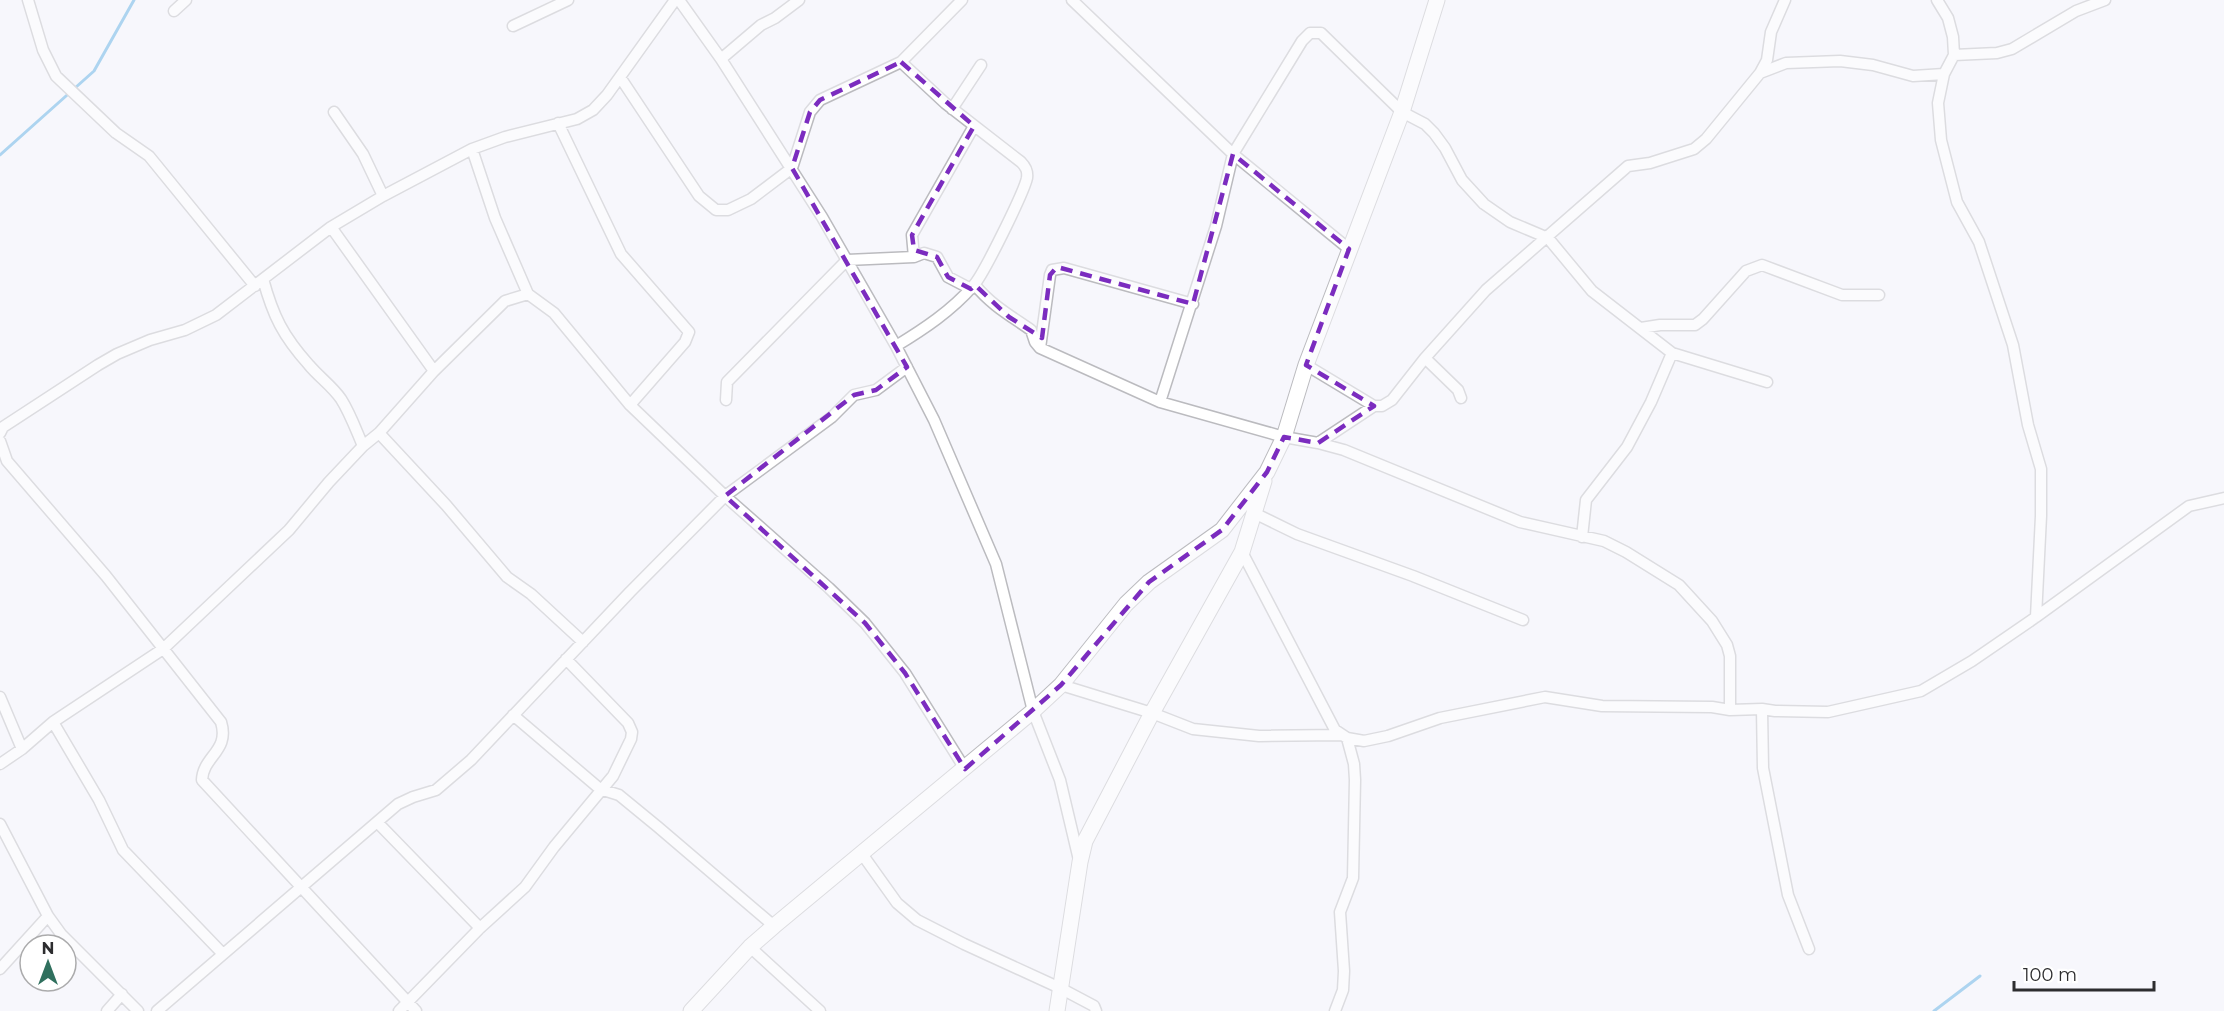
<svg xmlns="http://www.w3.org/2000/svg" width="2224" height="1011" viewBox="0 0 2224 1011" font-family="Montserrat,sans-serif">
	<style>
		.lines { fill: none; stroke-linecap: round; stroke-linejoin: round }
		.stream { stroke: #53a9e2; stroke-width: 3 }
		.street-casing { stroke: #bbbbbf; stroke-width: 13 }
		.secondary-casing { stroke: #bbbbbf; stroke-width: 17 }
		.street { stroke: #fff; stroke-width: 10 }
		.secondary { stroke: #fff; stroke-width: 15 }
		.marked { fill: none; stroke: #7b2cbf; stroke-width: 4.5; stroke-dasharray: 12 8; stroke-linejoin: round }
	</style>
	<rect width="100%" height="100%" fill="#f7f7fc"/>
	<g class="lines">
		<path class="stream" d="M0,155L94,71L134,0
			M1934,1011L1980,976"/>
		<defs>
			<path id="street" d="M28,0L43,50L56,76L116,133L149,156L255,286
				M679,0L721,59L822,217L896,346L934,420L996,564L1033,711L1060,780L1079,860
				M1072,0L1233,154L1349,249
				M1937,0L1948,18L1953,37L1954,55L1944,74L1938,103L1941,140L1957,202L1979,242L2013,345L2028,425L2041,469V516L2036,617
				M174,11L186,0
				M513,26L568,0
				M1954,55L1997,53L2012,49L2076,11L2105,0
				M721,59L761,25L775,18L799,0
				M1760,73L1767,60L1771,32L1785,0
				M620,77L699,196L716,210H728L751,199L792,168L810,112L820,100L901,62L962,0
				M952,109L981,65
				M334,112L363,154L383,196
				M558,123L621,254L689,332L685,342L630,405
				M472,149L495,218L528,294L554,313L630,405L725,496L829,588L865,623L905,673L965,769
				M331,227L434,371
				M263,279C273,316 283,336 309,365C319,377 332,386 341,399C350,413 356,430 363,446
				M975,285C991,305 1011,316 1031,330L1035,342L1040,348L1160,402L1284,437L1318,443L1344,450L1520,522L1604,541L1626,552L1679,585L1712,621L1727,645L1730,656V710
				M971,289L948,277L937,257L924,253L914,257L912,235L974,126
				M1641,328L1660,325H1695L1703,319L1746,271L1762,265L1842,295H1879
				M896,346C924,329 951,311 973,286C983,276 1024,192 1027,178C1028,171 1026,167 1021,162L945,103L901,62
				M1040,348L1050,275L1052,270L1064,268L1193,304
				M1425,358L1458,390L1461,398
				M1306,365L1374,406
				M726,400L727,382L847,260L914,257
				M1160,402L1216,226L1233,154L1302,41L1310,33H1321L1402,112L1425,124L1434,133L1445,148L1462,180L1484,204L1510,222L1548,238L1592,291L1672,353L1767,382
				M0,433L3,427L98,365L117,354L150,340L185,330L216,315L331,227L383,196L472,149L505,137L577,119L593,110L607,95L675,0
				M379,433L446,505L507,577L531,594L583,642
				M0,441L7,461L106,576L221,722C230,751 203,756 202,780L416,1011
				M1318,443L1374,406H1382L1392,400L1425,358L1486,290L1628,166L1650,163L1694,149L1706,139L1760,73L1786,63L1840,61L1873,65L1913,76L1944,74
				M1254,513L1297,534L1413,576L1523,620
				M1582,537L1586,500L1627,447L1651,402L1672,353
				M1242,552L1335,730L1347,738L1364,741L1388,736L1440,718L1545,697L1602,706L1712,707L1730,710L1762,709L1775,711L1828,712L1921,691L1972,661L2036,617L2189,506L2224,498
				M1061,685L1152,713L1193,729L1259,736L1341,735
				M0,697L22,749
				M1762,709L1763,768L1788,895L1809,949
				M513,715L600,789L619,795L658,827L774,926
				M53,722L99,800L123,850L222,953
				M0,764L22,749L53,722L163,649L289,530L329,482L363,446L379,433L434,371L505,301L528,294
				M377,822L480,928
				M0,824L48,916L61,934L138,1011
				M862,854L897,903L917,920L964,944L1060,988L1094,1006L1096,1011
				M750,947L820,1011
				M0,969L48,916
				M107,1011L122,994
				M157,1011L398,804L413,797L436,790L471,760L630,592L725,496L832,417L854,395L876,390L907,367
				M399,1011L480,928L525,887L554,847L613,776L631,739L632,732L628,723L566,659
				M1335,1011L1343,990L1344,971L1340,912L1353,878L1355,780L1354,764L1347,738"/>
			<path id="secondary" d="M691,1011L750,947L774,926L1033,711L1061,685L1126,604L1149,582L1222,530L1267,472L1284,437L1306,365L1402,112L1437,0
				M1057,1011L1080,862L1085,841L1152,713L1242,552L1264,481"/>
		</defs>
		<use href="#street" class="street-casing"/>
		<use href="#secondary" class="secondary-casing"/>
		<use href="#street" class="street"/>
		<use href="#secondary" class="secondary"/>
	</g>
	<path d="M0 0H2224V1011H0ZM901,62L974,126L912,235L914,250L937,257L948,277L971,289L975,285L1009,317L1042,338L1050,275L1057,267L1193,304L1233,154L1349,249L1306,365L1374,406L1318,443L1284,437L1267,472L1222,530L1149,582L1061,685L965,769L905,673L865,623L725,496L854,395L876,390L907,367L792,168L810,112L820,100Z" fill="#f7f7fc" fill-opacity=".55" fill-rule="evenodd"/>
	<path class="marked" d="M901,62L974,126L912,235L914,250L937,257L948,277L971,289L975,285L1009,317L1042,338L1050,275L1057,267L1193,304L1233,154L1349,249L1306,365L1374,406L1318,443L1284,437L1267,472L1222,530L1149,582L1061,685L965,769L905,673L865,623L725,496L854,395L876,390L907,367L792,168L810,112L820,100Z"/>
	<g transform="translate(48 963)"><circle r="28" fill="#ffffff" stroke="#ababac" stroke-width="1.5"/>
	<path d="M0-4.5L10 22L0 15L-10 22Z" fill="#30705e"/>
	<text y="-9" font-size="16" font-weight="bold" text-anchor="middle" fill="#2d2d2f">N</text>
	</g>
	<path d="M2014 981v9h140v-9" fill="none" stroke="#2d2d2f" stroke-width="3"/>
	<text x="2023" y="981" font-size="18" fill="#2d2d2f" stroke="#ffffff" stroke-width="4.5" paint-order="stroke">100 m</text>
</svg>
